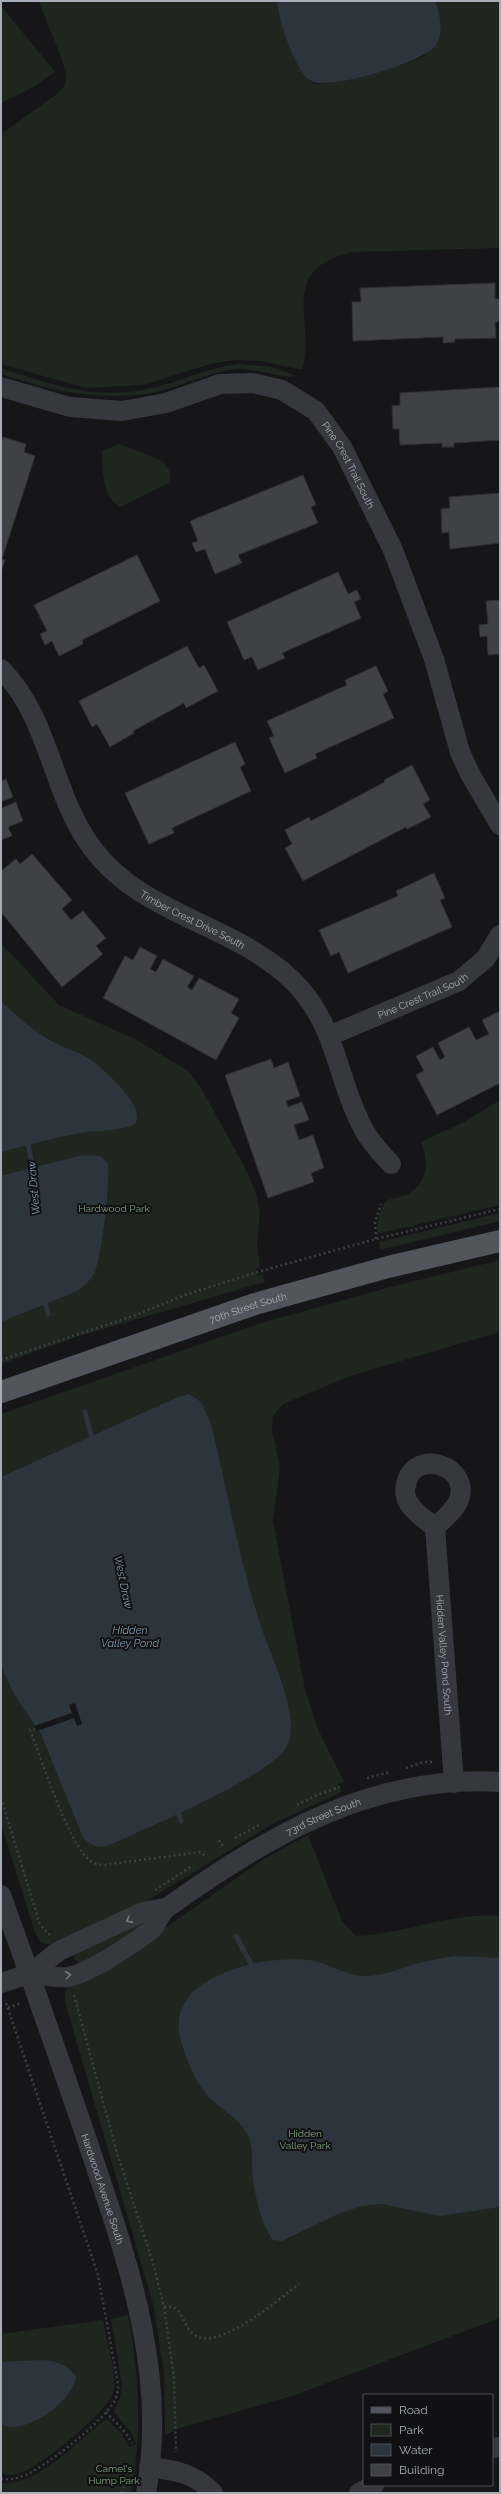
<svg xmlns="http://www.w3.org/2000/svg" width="501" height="2494" viewBox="0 0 501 2494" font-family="Raleway,sans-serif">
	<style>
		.green { fill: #1e261f }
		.water { fill: #2c353c }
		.pier { fill: #161618 }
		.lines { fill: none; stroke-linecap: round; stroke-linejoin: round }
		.stream { stroke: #2c353c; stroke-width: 5 }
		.building { fill: #404145; stroke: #303034 }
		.path { stroke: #3d3f44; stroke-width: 2.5; stroke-dasharray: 2 3; stroke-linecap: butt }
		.minor { stroke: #37383d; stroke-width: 20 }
		.major { stroke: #53555c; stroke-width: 22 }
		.oneway { stroke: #757881 }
		.labels { text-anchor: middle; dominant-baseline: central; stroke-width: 4; stroke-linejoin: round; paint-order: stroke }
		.street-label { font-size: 10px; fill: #a8adb8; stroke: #111113 }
		.park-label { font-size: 10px; fill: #7fa381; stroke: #111113 }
		.water-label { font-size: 11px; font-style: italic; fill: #7f9bb3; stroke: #111113 }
	</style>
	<rect width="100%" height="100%" fill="#161618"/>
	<path class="green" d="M39,1H277C279,22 294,69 312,82C325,91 409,64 424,56C439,45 441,17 435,1H500V248L353,252C275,270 317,320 302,370L262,361L234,360L210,364L143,385L86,388L1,364V134L58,93C62,90 65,86 66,80C67,63 45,21 39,1Z
		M1,6L55,72L30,89L1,103Z
		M239,364L272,367L297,376C289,380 253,368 238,369C212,371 189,383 165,390C108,404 55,392 1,374V368C59,387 101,403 163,385C189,378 212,367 239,364Z
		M119,444L163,461L171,474L169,483L120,507C102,496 102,469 102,451Z
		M1,943L59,1005L137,1040L188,1071L201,1088L243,1164L256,1193L260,1213L257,1245L260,1267L255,1269L258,1276L262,1274L265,1282L76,1337L1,1364Z
		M500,1100V1205L377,1234C378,1225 378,1212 384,1204C389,1197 396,1199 403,1196C427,1188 430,1162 421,1142L462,1123Z
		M500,1213V1221L380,1250L379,1242Z
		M500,1260V1332L353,1375L283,1404L273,1416L272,1430L280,1467L273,1521L305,1689L317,1727L344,1782L338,1784L342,1792L274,1823L137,1907L53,1945L41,1943L35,1933L1,1824V1414L261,1323L387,1288Z
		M308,1835L342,1921L356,1936C405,1934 450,1912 500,1916V2318L295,2395L180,2428L165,2435L164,2373L153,2304L65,2002V1993L69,1986L142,1944L264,1859Z
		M143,1920L146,1924L80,1964L74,1959L75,1954Z
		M128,2315C140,2374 141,2433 132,2493H1V2483C42,2485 74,2442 105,2420L109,2421L122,2434L129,2447L136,2444L132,2434L114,2412L120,2398L122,2384L111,2319Z
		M103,2320C106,2338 118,2376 113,2393C107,2412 44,2463 25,2471C17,2474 9,2476 1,2474V2334Z"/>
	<path class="water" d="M277,1H435C440,14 444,33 436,45C424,63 328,91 311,81C295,72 278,19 277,1Z
		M1,1001C14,1014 28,1026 43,1036C57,1046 74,1050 88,1058C101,1066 148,1108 135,1124C119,1132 98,1130 80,1133C53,1138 27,1145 1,1152Z
		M82,1155L100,1156L108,1164C110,1184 102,1257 94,1274C90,1281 84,1286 77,1291L1,1322V1176Z
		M189,1394L201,1402L211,1424C228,1492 239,1562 262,1629C271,1657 303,1720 286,1748C268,1777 143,1830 107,1846C96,1848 88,1845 82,1835L41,1734L15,1696L1,1666V1477L178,1397Z
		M454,1956L500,1958V2207L439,2216L382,2204L362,2206L340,2213L282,2241L273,2240C261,2225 256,2199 253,2180C251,2165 254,2149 248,2135C240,2120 223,2110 211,2099C197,2086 186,2059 181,2041C162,1976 262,1955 308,1960C328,1962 345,1976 365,1976C383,1976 399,1969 415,1964C428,1961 441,1958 454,1956Z
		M42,2360C55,2361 71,2365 76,2378C71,2402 25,2437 1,2424V2362Z"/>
	<path class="pier" d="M75,1703L82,1724L77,1726L74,1718L37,1731L34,1726L72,1713L69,1705Z"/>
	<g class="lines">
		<path class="stream" d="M27,1139L34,1174
			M44,1298L48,1314
			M85,1412L93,1442
			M176,1807L181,1821
			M236,1936L251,1964"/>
	</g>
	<path class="building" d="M495,283V299H500V322H495L496,338L455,339V342L443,343V337L353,341L352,302H361L360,288Z
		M500,387V440L454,443V447H442V443L400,445L399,429H393L392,406L400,405V393Z
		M3,437L26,444L24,452L35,456L2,559L5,560L1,572V444Z
		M303,475L316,505L311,507L318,523L238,555L242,563L215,574L205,549L196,552L192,543L198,541L190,521Z
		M500,493V543L450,549L449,532L442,533L441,509L450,508L449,497Z
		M137,555L160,601L82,640L83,644L59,656L52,641L45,645L40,634L47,631L34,605Z
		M338,572L348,594L357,590L361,599L354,602L361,618L282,653L285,658L258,670L252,657L244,660L227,622Z
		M500,600V654L488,655L487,636L480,637L479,625L488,624L486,601Z
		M187,646L199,668L204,665L218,691L186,708L184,703L133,731L134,733L110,747L97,724L92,727L79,701Z
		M376,666L388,691L383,694L394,718L315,754L317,758L285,773L269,738L274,736L267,721L347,685L345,680Z
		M235,742L245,764L240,767L251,791L172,828L174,833L149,844L125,793Z
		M412,765L430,800L423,804L431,817L407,829L406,827L303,881L285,848L292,844L285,830L309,817L311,821L385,782L384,780Z
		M6,779L13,797L1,802V781Z
		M16,802L23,821L8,827L12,836L1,840V804L2,808Z
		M32,854L72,900L62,909L71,920L83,911L106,938L96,946L103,954L62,987L1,912V871L16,859L20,864Z
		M434,873L445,898L440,900L452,927L348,973L339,952L331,956L319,930L398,896L396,891Z
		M140,947L157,956L150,969L156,972L163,959L194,976L187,987L192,990L199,978L239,999L231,1013L239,1018L216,1060L103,998L125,956L133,960Z
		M500,1011V1083L437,1115L416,1075L424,1071L416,1056L433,1047L440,1060L445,1057L438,1043L469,1027L476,1040L489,1034L482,1020Z
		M271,1059L274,1068L288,1062L300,1096L286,1101L288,1107L302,1102L309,1120L294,1125L299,1140L313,1135L324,1168L311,1173L314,1182L268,1198L225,1075Z"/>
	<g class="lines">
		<path class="path" d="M376,1239L375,1222L381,1204
			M1,1360L136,1315L185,1295L261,1271L376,1239L500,1209
			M35,1729L30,1730C42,1761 67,1838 87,1858C92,1863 98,1865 104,1865L200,1852L207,1857
			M406,1768L424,1762H434
			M367,1778L390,1772
			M1,1798L40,1925L50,1935
			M297,1805L317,1795L340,1787
			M235,1838L259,1825
			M219,1840L223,1846
			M155,1890L192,1866
			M74,1995L117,2153L153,2263L164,2307L174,2378L176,2452
			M8,2008L21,2003
			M164,2307C184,2304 181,2324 193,2334C216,2354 279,2299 299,2284
			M106,2412L125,2432L132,2443
			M1,2479C11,2480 19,2478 28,2474C51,2462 100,2424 114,2402C117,2397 118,2390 118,2384L98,2275L5,2000
			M122,2493L129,2466"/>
		<g class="minor">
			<path id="s1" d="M1,387L70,407L122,411L166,403L220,384L253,383L282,390L316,411L342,447L393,550L434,659L460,752L470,774L500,825"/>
			<path id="s2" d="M1,669C51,719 51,794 93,849C142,915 234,924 292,980C338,1025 336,1079 364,1130C371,1143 381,1153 391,1164"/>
			<path id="s3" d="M329,1036L459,981L486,958L500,935"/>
			<path id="s4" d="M435,1527C427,1521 416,1514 410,1505C406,1500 404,1492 406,1485C413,1446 474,1466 458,1502C453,1512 443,1520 435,1527L454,1783"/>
			<path id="s5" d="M1,1895C32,1981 62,2066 91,2152C128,2262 168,2375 146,2493"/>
			<path id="s6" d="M29,1974C41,1975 56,1978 68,1977C88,1974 136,1942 152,1929C158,1923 160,1912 168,1907C268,1836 372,1774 500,1782"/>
			<path d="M1,1983L29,1974L59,1951L143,1912L165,1908"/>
			<path d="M492,2448L500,2447"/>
			<path d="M149,2467C174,2470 195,2473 213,2493"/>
			<path d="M359,2493L374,2485"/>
		</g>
		<path class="major" id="s7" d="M1,1392L255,1304L388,1267L500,1241"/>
	</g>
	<defs><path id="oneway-chevron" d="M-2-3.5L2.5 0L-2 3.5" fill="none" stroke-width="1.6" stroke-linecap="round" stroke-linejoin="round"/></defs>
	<g class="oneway">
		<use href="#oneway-chevron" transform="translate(129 1920) rotate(152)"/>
		<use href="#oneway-chevron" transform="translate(68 1975) rotate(-7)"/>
	</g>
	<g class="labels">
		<g class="street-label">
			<text stroke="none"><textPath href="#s1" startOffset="392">Pine Crest Trail South</textPath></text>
			<text stroke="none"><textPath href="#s2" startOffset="327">Timber Crest Drive South</textPath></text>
			<text stroke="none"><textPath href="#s3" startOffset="102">Pine Crest Trail South</textPath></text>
			<text stroke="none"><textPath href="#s7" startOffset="261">70th Street South</textPath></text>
			<text stroke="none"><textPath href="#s4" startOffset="309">Hidden Valley Pond South</textPath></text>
			<text stroke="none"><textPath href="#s6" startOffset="344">73rd Street South</textPath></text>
			<text stroke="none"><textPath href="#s5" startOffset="311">Hardwood Avenue South</textPath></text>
		</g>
		<g class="park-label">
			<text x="114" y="1208">Hardwood Park</text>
			<text x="305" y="2133">Hidden<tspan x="305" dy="12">Valley Park</tspan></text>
			<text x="114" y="2468">Camel's<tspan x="114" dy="12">Hump Park</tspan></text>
		</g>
		<g class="water-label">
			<text transform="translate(34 1188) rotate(-95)">West Draw</text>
			<text transform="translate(123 1582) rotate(78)">West Draw</text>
			<text x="130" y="1630">Hidden<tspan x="130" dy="13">Valley Pond</tspan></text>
		</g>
	</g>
	<rect width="501" height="2494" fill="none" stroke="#a8adb8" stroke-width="4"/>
	<rect x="363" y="2394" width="130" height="92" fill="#111113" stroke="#4d4f55"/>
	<rect x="371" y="2407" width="20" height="6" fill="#53555c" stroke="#4d4f55"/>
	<text x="399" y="2414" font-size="12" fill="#a8adb8">Road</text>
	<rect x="371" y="2424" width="20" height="12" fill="#1e261f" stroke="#4d4f55"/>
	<text x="399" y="2434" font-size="12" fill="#a8adb8">Park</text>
	<rect x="371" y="2444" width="20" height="12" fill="#2c353c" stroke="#4d4f55"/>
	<text x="399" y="2454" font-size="12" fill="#a8adb8">Water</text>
	<rect x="371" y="2464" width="20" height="12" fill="#404145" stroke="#4d4f55"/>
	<text x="399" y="2474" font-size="12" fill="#a8adb8">Building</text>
</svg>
